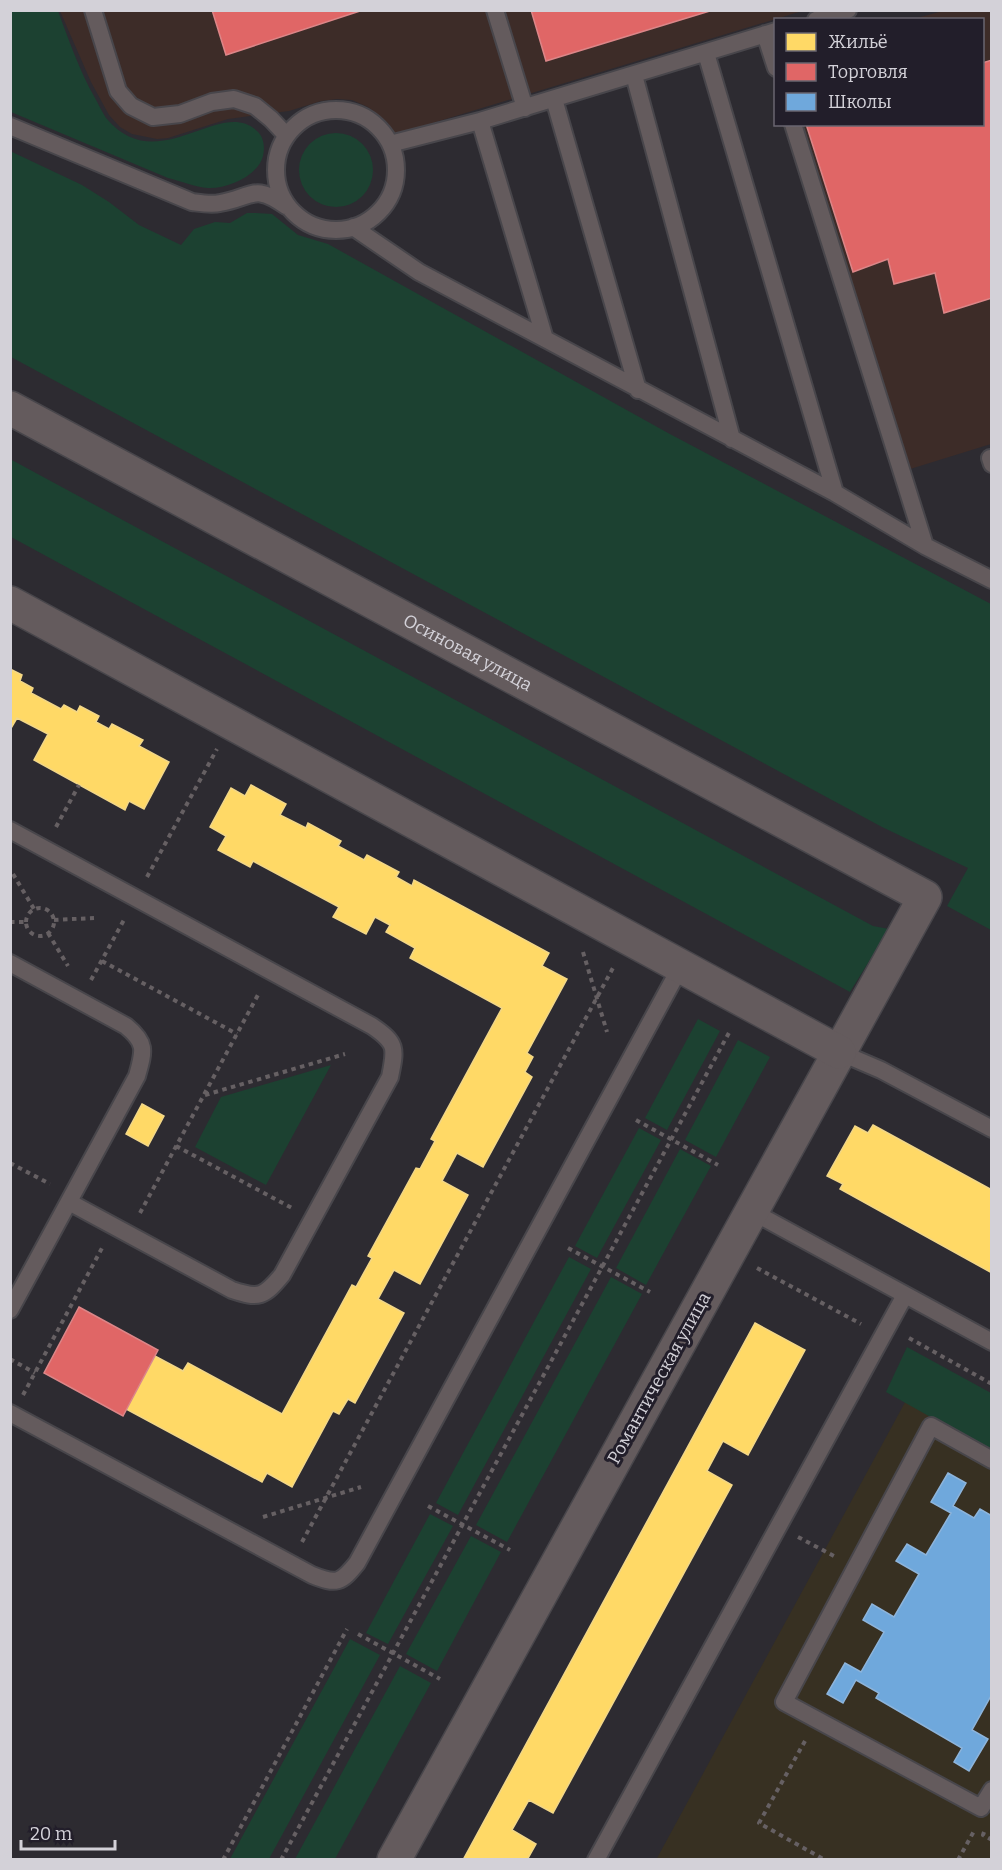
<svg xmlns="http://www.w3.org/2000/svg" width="1002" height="1870" viewBox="0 0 1002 1870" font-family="Bitter,serif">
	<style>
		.commercial { fill: #3d2c28 }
		.education { fill: #373022 }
		.green { fill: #1c4131 }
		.homes { fill: #ffd966; stroke: #f2d788; stroke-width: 1.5 }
		.shops { fill: #e06666; stroke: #dc8688; stroke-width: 1.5 }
		.schools { fill: #6fa8dc; stroke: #8db4db; stroke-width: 1.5 }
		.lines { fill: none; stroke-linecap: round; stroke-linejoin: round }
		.service-casing { stroke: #48464b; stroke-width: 20 }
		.minor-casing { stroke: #48464b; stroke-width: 36 }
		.path { stroke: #666063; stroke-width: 4; stroke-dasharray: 4.5 4.5; stroke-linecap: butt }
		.service { stroke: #645b5d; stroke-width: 16 }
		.minor { stroke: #645b5d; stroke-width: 33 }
		.labels { text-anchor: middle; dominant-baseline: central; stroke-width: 6; stroke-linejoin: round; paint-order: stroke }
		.street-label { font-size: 18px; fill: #d3d1d8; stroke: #221e2a }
	</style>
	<rect width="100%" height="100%" fill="#2d2b31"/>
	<path class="commercial" d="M60,11H802L393,135L388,123L368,107L352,100L337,99L321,101L289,111L228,119L168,138L157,139L132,134L120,127L109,115L91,82Z
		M943,11H991V444L907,470L801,125L982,124V20L913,19Z"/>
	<path class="education" d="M915,1384L991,1426V1859L656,1860Z"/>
	<path class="green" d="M10,11H58C69,40 79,70 95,98C99,105 102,112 106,118C158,180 220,96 257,131C264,137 265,147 263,156C258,176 227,189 208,188C195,187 181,181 168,178L11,112Z
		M299 170a37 37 0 1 1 74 0a37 37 0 1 1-74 0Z
		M10,151L82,185L109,202L139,225L181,245L194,229L215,222L230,223L247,213H256L272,214L298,235L328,244L668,433L991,604V930L947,906L968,868L882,827L11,357Z
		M10,459L873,926L889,929L850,992L11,537Z
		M698,1019L720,1031L667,1130L645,1118Z
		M738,1040L770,1057L716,1157L685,1140Z
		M331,1065L266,1185L195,1147L221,1097Z
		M639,1128L661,1140L597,1258L575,1246Z
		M680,1149L711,1166L646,1285L616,1268Z
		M569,1257L591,1269L458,1515L436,1503Z
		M611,1277L642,1294L507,1542L476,1525Z
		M907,1347L991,1393V1451L886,1392Z
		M430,1514L453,1526L388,1644L366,1633Z
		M471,1536L501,1552L437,1671L406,1654Z
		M350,1639L380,1655L269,1859H230Z
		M400,1666L431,1683L335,1859H295Z"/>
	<path class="homes" d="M10,669L22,675L20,681L33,688L31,693L61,709L64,705L77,712L80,706L99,716L96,722L109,729L112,724L143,740L139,746L169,762L144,809L129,801L125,810L34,760L48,734L17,718L10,730Z
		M251,785L286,804L280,815L306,828L308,823L341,841L338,846L364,860L367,855L399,872L396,877L412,886L414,880L549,953L542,966L567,979L527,1053L533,1057L525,1072L532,1077L483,1167L457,1153L442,1181L468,1195L420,1284L394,1270L378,1299L404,1313L355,1403L348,1399L339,1414L333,1411L292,1487L267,1473L262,1482L126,1409L155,1356L183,1371L188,1363L282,1414L352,1285L356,1287L372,1258L368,1256L416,1168L420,1169L435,1141L431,1139L502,1008L410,958L415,948L386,932L390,925L375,917L366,934L333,917L339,907L253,861L250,867L218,850L226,836L210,827L231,788L245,796Z
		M142,1104L164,1116L148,1146L126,1134Z
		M873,1125L992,1190V1273L840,1189L843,1184L827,1176L855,1126L868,1133Z
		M755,1323L805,1350L748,1455L723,1441L707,1471L732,1485L553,1813L529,1800L512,1830L536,1844L527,1860H463Z"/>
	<path class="shops" d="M212,10H363L226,55Z
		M531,10H713L546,61Z
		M992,60V298L944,313L935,273L894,284L888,259L853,272L806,124H982V63Z
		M79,1307L158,1350L123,1416L44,1373Z"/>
	<path class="schools" d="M948,1473L966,1483L953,1506L974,1518L980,1509L992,1516V1694L972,1730L988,1739L969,1771L954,1762L962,1748L876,1698L879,1693L856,1680L843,1703L827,1694L845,1663L861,1672L884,1632L863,1620L872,1604L894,1617L919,1574L896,1561L907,1544L926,1555L951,1513L931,1502Z"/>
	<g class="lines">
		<defs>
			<path id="service" d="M93,10L118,91L131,106L153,117L180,114L212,102L234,99L255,106L271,119L286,135
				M495,10L525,108
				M816,20L848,10
				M765,34L776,68
				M706,53L835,493
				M634,75L732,439
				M554,99L638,390
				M276 170a60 60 0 1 1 120 0a60 60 0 1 1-120 0Z
				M480,121L545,339
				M793,124L925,546
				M10,126L192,202C200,203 211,205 220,203C253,197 254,183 286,206
				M390,144L480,121L776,31
				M353,227L419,272L835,493L925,546L992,580
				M990,458L992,464
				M10,830L372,1026C397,1043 396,1048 390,1077L282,1275C264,1297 259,1299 232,1290L69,1202
				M10,963L126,1026C147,1043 144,1051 137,1076L10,1310
				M839,1052L881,1070L992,1129
				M751,1211L992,1342
				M10,1413L312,1575C337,1585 341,1583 357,1563L681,966
				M992,1460L931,1426L784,1702L981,1808L992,1790
				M596,1860L905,1295"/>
			<g id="minor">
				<path id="s1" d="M10,408L925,897L394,1860"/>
				<path d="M10,603L839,1052"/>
			</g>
		</defs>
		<use href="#service" class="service-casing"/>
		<use href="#minor" class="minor-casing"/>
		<path class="path" d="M56,827L79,785
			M13,874L34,909
			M147,877L217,749
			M26 922a14 14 0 1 1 28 0a14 14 0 1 1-28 0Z
			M54,920L94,918
			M10,922H26
			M48,933L68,966
			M583,952L607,1032
			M102,961L237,1034
			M91,980L125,918
			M205,1095L345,1054
			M636,1120L718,1165
			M176,1146L292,1208
			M10,1163L50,1184
			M140,1213L259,993
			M568,1248L650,1292
			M757,1268L861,1324
			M909,1338L992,1384
			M10,1359L35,1373
			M23,1395L102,1248
			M428,1506L510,1550
			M263,1517L361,1487
			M798,1537L834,1556
			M302,1542L614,966
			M358,1634L440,1679
			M805,1741L759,1823L825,1860
			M984,1832L983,1835L992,1840
			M223,1860L347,1629
			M281,1860L731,1029
			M958,1860L974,1831"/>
		<use href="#service" class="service"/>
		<use href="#minor" class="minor"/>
	</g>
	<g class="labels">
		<g class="street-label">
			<text stroke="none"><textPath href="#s1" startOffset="519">Осиновая улица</textPath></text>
			<text transform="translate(659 1378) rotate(-61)">Романтическая улица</text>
		</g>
	</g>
	<rect width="1002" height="1870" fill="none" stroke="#d3d1d8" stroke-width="24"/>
	<rect x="774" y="18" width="210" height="108" fill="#221e2a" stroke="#696670" stroke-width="1.5"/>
	<rect x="786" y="33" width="30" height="18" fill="#ffd966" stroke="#696670" stroke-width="1.5"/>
	<text x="828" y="48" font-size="18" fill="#d3d1d8">Жильё</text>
	<rect x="786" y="63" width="30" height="18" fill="#e06666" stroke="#696670" stroke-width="1.5"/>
	<text x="828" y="78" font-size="18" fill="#d3d1d8">Торговля</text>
	<rect x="786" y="93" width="30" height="18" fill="#6fa8dc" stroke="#696670" stroke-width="1.5"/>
	<text x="828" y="108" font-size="18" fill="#d3d1d8">Школы</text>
	<path d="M21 1840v9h94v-9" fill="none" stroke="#d3d1d8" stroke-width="3"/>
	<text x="30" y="1840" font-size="18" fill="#d3d1d8" stroke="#221e2a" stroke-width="4.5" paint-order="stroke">20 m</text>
</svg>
